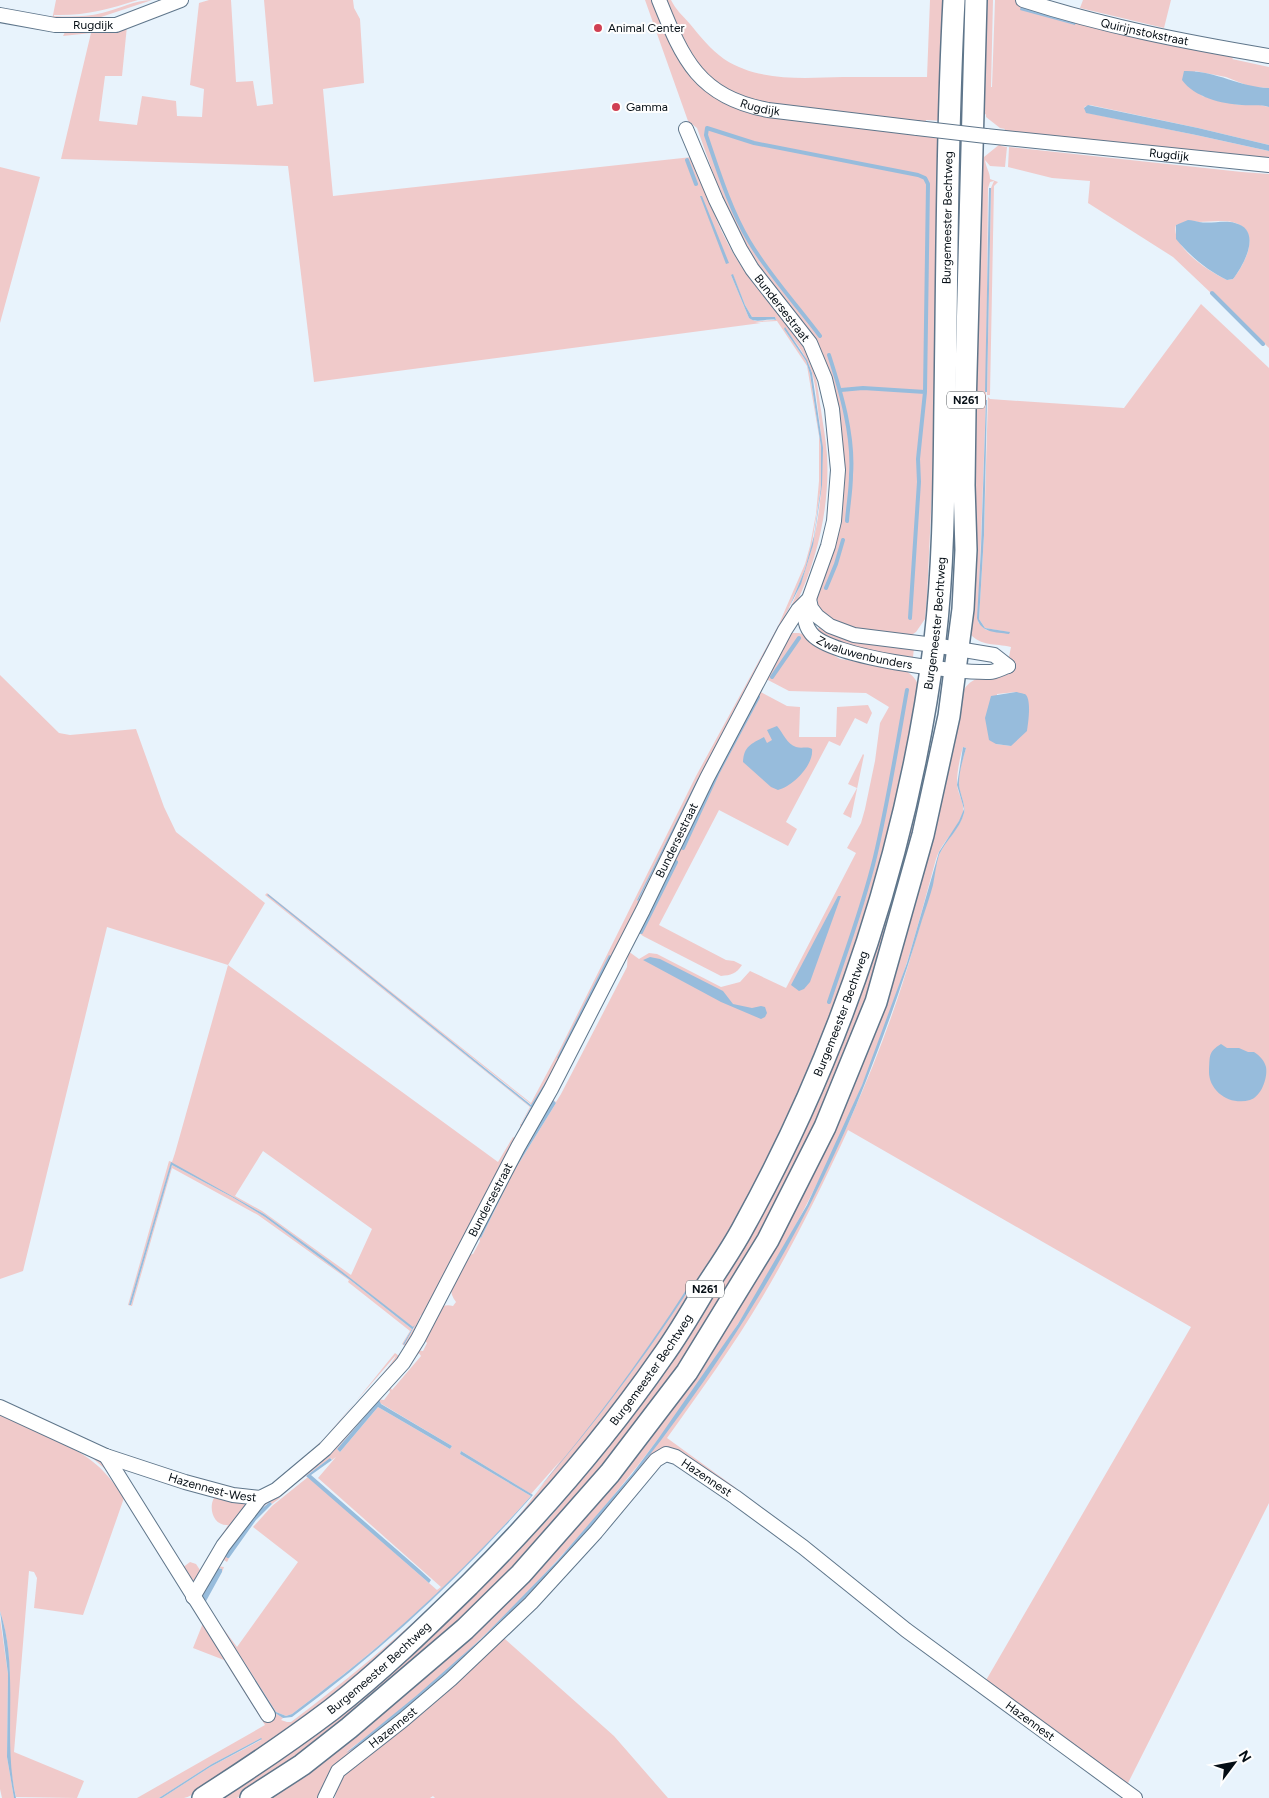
<svg xmlns="http://www.w3.org/2000/svg" width="1269" height="1798" font-family="Figtree,sans-serif">
<style>
.green{fill:#f0caca;fill-rule:evenodd}
.water{fill:#97bcdc}
.lines{fill:none;stroke-linecap:round;stroke-linejoin:round}
.stream{stroke:#97bcdc;stroke-width:4}
.minor-casing{stroke:#5f768b;stroke-width:16}
.primary-casing{stroke:#5f768b;stroke-width:24}
.minor{stroke:#fff;stroke-width:14}
.primary{stroke:#fff;stroke-width:21}
.minor-bridge-casing{stroke:#5f768b;stroke-width:16;stroke-linecap:butt}
.minor-bridge{stroke:#fff;stroke-width:14}
.poi-dot{fill:#d04053;stroke:#fefefe;stroke-width:2}
.labels{text-anchor:middle;stroke-width:4;stroke-linejoin:round;paint-order:stroke}
.shield{fill:#fefefe;stroke:#50565b;stroke-width:1}
.shield-label{font-size:11px;font-weight:bold;fill:#050e15}
.street-label{font-size:12px;fill:#050e15;stroke:#fefefe}
.poi-label{font-size:12px;fill:#050e15;stroke:#fefefe;text-anchor:start}
</style>
<rect width="100%" height="100%" fill="#e8f3fc"/>
<path class="green" d="M56,0H138C109,9 85,16 54,15V16C70,17 86,17 102,13C119,9 135,0 152,0L101,17L52,20Z
M209,0H231L236,82L253,81L257,106L273,104L264,0H353L354,8L360,19L364,83L323,89L333,196L692,157C707,196 721,239 746,273C766,301 794,327 809,358C817,374 818,392 821,410C823,425 826,440 827,455C830,504 818,558 797,602L731,725L590,1010L524,1131L521,1129L520,1125L530,1107L265,895L267,893L531,1103L561,1047L696,776L779,624L805,564L810,546L816,514L819,481V436L807,366L777,321L755,322L761,323L314,382L288,166L61,159L91,33L63,36L66,30L93,28L121,21L127,26L122,76H105L99,121L137,125L142,96L176,101L177,116L202,117L204,89L190,85L199,3ZM731,275H733L745,305L752,317H775L776,320L755,321L749,318ZM785,328C792,338 801,348 806,359C815,374 816,393 818,410C831,495 813,581 765,653L789,608L805,569L811,549L821,487V447L810,374L806,361L784,329ZM699,778L638,901L637,900ZM267,895L532,1105L550,1076L523,1125L521,1124L531,1107ZM610,956L559,1058H558L609,956Z
M645,0H653L666,32L728,103L943,138L938,421L933,469L927,596L925,619L916,632L910,636L863,632L827,618L819,609L817,598L821,582L839,529L842,503L844,466L836,400L775,289L746,246L721,195L697,128L688,121Z
M664,0H671C676,10 682,15 690,24C700,36 710,49 724,59C759,82 803,78 843,77C871,77 899,77 927,77L930,0H947L943,121L926,120V123L764,104L732,92L706,74L686,49Z
M961,0H969L966,123L957,122Z
M983,0H993L991,87H992L995,0H1021L1269,60V63L1235,56L1232,59L1269,67V88L1251,87L1226,77L1195,71L1202,96L1239,105L1256,104L1269,107V145L1198,128L1090,105L1084,107L1088,113L1196,135L1269,151V159L1004,131L1005,129L1000,128L986,117V114L984,115V125L979,124Z
M1083,0H1171L1164,28L1080,8Z
M979,143L984,144V157L1000,144L1001,146L1007,147L1005,167L990,166L985,160C986,168 990,172 990,179L998,182L994,186L990,395H987L991,188L994,181L990,182L988,188L986,400L978,622L986,630L1009,632L985,628L979,619L984,535L988,397L990,399L1124,408L1201,304L1269,368V1503L1126,1787L985,1682L1191,1327L848,1130C822,1186 795,1242 763,1296C734,1345 700,1392 667,1438L736,1488L735,1491L664,1448L659,1450L616,1502L496,1631L614,1736L668,1798H435L433,1796L430,1798H335L336,1790L352,1759L318,1798H261L297,1773L632,1460H635V1457H637L653,1436L652,1429L758,1267L922,864L943,797L962,693C971,675 988,675 1005,676L1011,647C994,643 982,647 969,633L974,560L976,558L974,555L976,553L977,527L972,521ZM1016,692L1011,746L996,744L997,694ZM963,747L966,748C963,759 958,772 959,784C959,794 966,803 964,813C959,829 946,840 939,855C936,862 935,871 933,879C927,902 920,925 913,949C897,1005 876,1061 852,1115C768,1305 648,1475 500,1622C454,1668 403,1718 347,1751C405,1711 458,1662 508,1612C649,1470 767,1302 848,1118C871,1066 891,1013 908,959C918,926 927,892 936,859C941,842 958,830 963,812C965,803 957,793 957,783C957,771 960,758 963,747Z
M1009,147L1242,172L1269,174V348L1173,257L1088,203L1090,181L1052,178L1008,167ZM1195,221L1198,222C1210,222 1227,219 1238,224C1261,234 1244,265 1233,279L1227,280C1210,272 1170,247 1176,225Z
M0,167L40,177L0,323Z
M820,625L914,648L913,657C879,653 847,650 817,631Z
M789,633H799L805,635L810,641L840,659L900,668C909,672 916,677 919,687C921,694 918,702 918,709C914,735 909,761 904,786C826,1149 627,1472 334,1701C314,1717 292,1734 270,1748C254,1758 237,1766 220,1776C210,1782 194,1796 184,1798C177,1798 169,1798 162,1798L210,1767L261,1740V1738L212,1764L159,1798H137L265,1725L224,1660L193,1648L203,1623L192,1607L193,1605L263,1714L268,1710L251,1680L199,1601V1598L216,1566L224,1567L222,1572L221,1568L217,1569L202,1600L237,1647L298,1562L253,1527L272,1506L308,1477L437,1590L441,1587L318,1478L336,1457L332,1460L331,1458L329,1459L299,1481L297,1479L278,1495L280,1498L272,1504L270,1502C252,1513 239,1535 227,1551L225,1555L229,1558L227,1562L221,1558L239,1529L260,1504L280,1491L320,1458L342,1436L374,1399L384,1400L390,1392L387,1384L412,1353L416,1350L423,1351L427,1343L423,1338L424,1334C430,1321 436,1301 453,1306L456,1302C444,1287 456,1271 464,1256L473,1254L480,1241L476,1232L497,1191L548,1100L552,1099L556,1102L561,1094L627,967L628,951L639,959L649,953L657,954L721,987L740,982L750,971L786,988L856,853L847,848L861,823L865,809L875,761L880,723L889,707L866,693L789,691L768,680C766,664 781,647 789,633ZM553,1101L556,1103L514,1171L481,1238L478,1236L506,1178ZM419,1353L421,1356L392,1390L390,1387ZM379,1400L380,1403L452,1446L450,1449L378,1407L340,1452L337,1449ZM461,1451L531,1494L561,1460C541,1486 522,1514 500,1538C482,1559 461,1578 441,1597C393,1642 343,1683 291,1722H287L281,1720L283,1718L275,1713L254,1679L219,1627L224,1631L276,1712L286,1716L292,1714C325,1689 359,1663 390,1636C441,1593 487,1545 531,1496L460,1454ZM220,1651L245,1687L259,1712L219,1652Z
M0,675L59,733L70,735L136,729L164,807L176,832L265,903L228,965L498,1162L513,1137L516,1139L427,1315H421L416,1326V1329L405,1346L402,1344L410,1331L348,1282L349,1280L258,1215L172,1168L132,1306L128,1305L169,1161L172,1162L175,1153L228,965L107,927L23,1271L0,1279ZM263,1151L372,1229L351,1275L262,1211L235,1196ZM171,1163L264,1214L326,1259L413,1328L415,1326L404,1344H403L412,1329L349,1279L265,1217L232,1197L172,1165L131,1305H129Z
M757,690L787,706L800,707L799,737H836L837,707L868,705L872,713L867,724L855,718L840,746L829,741L786,822L797,829L788,846L719,810L659,925L726,960L734,961L742,965C736,974 731,975 721,976L643,936L638,932Z
M932,707L936,708L903,878L861,1014L832,1088L775,1207L695,1343L649,1408L549,1531L476,1607L315,1743L237,1798H219L425,1642L497,1573L551,1516L596,1463L656,1385L695,1327L731,1268L781,1177Z
M863,754L864,755L851,818L843,814L857,788L848,784Z
M395,1353L399,1356L326,1441L296,1469L265,1492L264,1490C315,1458 357,1399 395,1353ZM396,1355C393,1367 309,1458 294,1469L326,1436Z
M0,1415L94,1454L106,1465L165,1561L162,1564L164,1561L111,1474L90,1456L52,1438C87,1455 102,1464 124,1498L83,1615L34,1608L37,1578L34,1572L29,1571L14,1752L84,1781L77,1798L16,1797C12,1779 9,1762 9,1744C9,1700 14,1654 0,1611Z
M115,1463L249,1502L195,1589ZM126,1469L217,1498H214C208,1509 214,1526 228,1525L200,1570L196,1564L190,1562L182,1568L123,1472Z
M0,1618L8,1674L7,1757L14,1798H2L0,1789Z"/>
<path class="water" d="M1021,6L1076,21L1075,25L1020,10Z
M1184,71C1215,70 1239,87 1269,88V107C1259,104 1252,106 1242,105C1222,104 1194,97 1182,80Z
M1088,105L1198,128L1269,145V151L1196,135L1086,113L1084,108Z
M989,188H991L987,392H985Z
M700,196H702L729,263L726,264Z
M1188,220C1192,220 1195,221 1199,222C1211,224 1224,220 1235,223C1263,230 1244,265 1233,279L1227,280C1208,271 1190,256 1176,239V225Z
M733,274L745,305L752,317H775L776,320C767,318 756,324 749,318L731,275Z
M785,327L807,360L812,373L823,448L822,485L813,545L801,584L766,653L789,608L805,569L814,536L821,487V447L810,374L806,361L784,329Z
M986,400H987L984,535L979,619L985,628L1010,632L1009,634C996,632 981,633 977,618L981,548Z
M1016,692C1017,692 1024,694 1025,694C1032,699 1028,724 1027,731L1011,746L996,744L989,740L985,718L991,696Z
M777,726C783,733 787,744 796,747C802,749 807,746 812,749C814,765 793,786 778,790L771,787L743,762C744,746 751,744 764,737L767,743L772,740L767,730Z
M963,747L966,748C963,759 959,772 959,783C959,793 966,803 964,813C960,829 946,840 939,855C936,864 935,875 933,885C930,896 926,908 922,920C906,974 887,1028 866,1081C786,1283 654,1472 500,1623C466,1656 431,1687 395,1717C380,1729 363,1745 346,1753L416,1696L481,1639L558,1560L632,1474L658,1439L738,1324L807,1205L862,1085L907,963L939,852L959,821L964,809L957,785Z
M698,778L699,779L638,901L637,900Z
M268,894L531,1105L550,1075L551,1076L523,1126L521,1125L531,1107L267,895Z
M838,896H841L810,982L804,989L799,991L791,985Z
M609,955L611,956L559,1058H557Z
M650,957L660,959L723,991L733,1004L752,1008L761,1006L765,1007L767,1013L765,1017L761,1019L721,1002L643,960Z
M1221,1044L1227,1048H1239L1248,1052H1254C1260,1056 1264,1060 1266,1067C1268,1078 1261,1097 1250,1100C1230,1106 1208,1091 1209,1070C1210,1056 1208,1052 1221,1044Z
M553,1100L556,1103L514,1171L481,1238L478,1236L494,1202Z
M171,1162L264,1214L326,1259L413,1327L415,1325L404,1345L403,1344L412,1329L349,1279L265,1217L232,1197L172,1165L131,1305H129Z
M688,1287L690,1288C582,1453 451,1600 292,1717L283,1718L275,1713L254,1679L219,1627L224,1631L276,1712L286,1716L292,1714C326,1688 361,1662 393,1633C442,1590 487,1545 531,1496L460,1454L461,1451L533,1495C590,1429 641,1360 688,1287Z
M379,1400L381,1404L452,1446L450,1449L378,1407L340,1452L337,1449Z
M330,1458L332,1460L311,1475L419,1569L431,1580L429,1583L306,1476Z
M270,1502L272,1504L256,1520L229,1558H227L225,1555L227,1551L256,1513Z
M218,1568L222,1569V1572L205,1603L202,1597Z
M0,1611C20,1671 2,1737 16,1798H14L7,1757L8,1674Z
M261,1738L262,1739L210,1767L162,1798H159L212,1764Z"/>
<g class="lines">
<path class="stream" d="M687,160L696,184
M1212,293L1263,344
M820,336C797,305 769,275 749,241C730,209 718,170 706,135L707,128L754,143L918,175L925,178L928,184L925,392L918,459L919,482L910,618
M829,355C841,392 854,436 851,475C851,490 848,506 847,521
M841,390L863,388L925,392
M826,588L836,564L843,540
M772,677L799,638
M683,848L718,772L758,697
M641,932L676,862
M829,1002C845,954 863,907 875,857C888,802 897,746 907,690"/>
<g class="minor-casing">
<g id="minor">
<path id="s1" d="M659,0C683,60 699,97 768,110L917,128"/>
<path id="s2" d="M1023,0C1103,26 1186,42 1269,56"/>
<path id="s3" d="M0,15L55,25H116L181,0"/>
<path id="s4" d="M986,136L1269,165"/>
<path d="M809,599L811,608L817,616L830,626L854,635L934,645L994,655L1008,666"/>
<path id="s5" d="M808,601C804,612 803,623 811,633C829,658 958,673 990,672C995,672 1002,668 1008,666"/>
<path id="s6" d="M0,1407L106,1456L185,1482L233,1495L260,1498L276,1490L325,1449L403,1363L418,1339L518,1147L551,1089L643,910L707,778L785,630L798,610L809,599L828,546L834,521L838,470L832,409L825,379L810,343L752,269L740,249L716,200L686,129"/>
<path d="M106,1456L268,1715"/>
<path d="M193,1597L223,1546L260,1498"/>
<path id="s7" d="M325,1798L338,1771L403,1720L451,1679L531,1603L596,1532L656,1460L666,1454L676,1457L735,1497L803,1547L906,1630L1135,1798"/>
</g>
</g>
<g class="primary-casing">
<g id="primary">
<path id="s8" d="M203,1798C247,1770 290,1741 331,1710C380,1672 425,1628 469,1585C539,1515 605,1439 662,1357C678,1335 692,1311 706,1287C719,1267 733,1247 744,1226C844,1045 909,845 935,640C944,562 944,482 945,403C947,268 947,134 954,0"/>
<path d="M251,1798L302,1765L349,1728L465,1629L521,1574L610,1473L687,1372L768,1240L825,1127L876,1002L923,835L949,716L963,609L966,550L964,485L965,410L976,0"/>
</g>
</g>
<use href="#minor" class="minor"/>
<use href="#primary" class="primary"/>
<g class="minor-bridge-casing">
<path id="minor-bridge" d="M917,128L986,136"/>
</g>
<use href="#minor-bridge" class="minor-bridge"/>
</g>
<g class="poi-dot">
<circle cx="598" cy="28" r="5"/>
<circle cx="616" cy="107" r="5"/>
</g>
<g class="labels">
<g class="shield">
<rect x="947" y="391.5" width="38" height="17" rx="4"/>
<rect x="686" y="1280.5" width="38" height="17" rx="4"/>
</g>
<g class="shield-label">
<text x="966" y="404">N261</text>
<text x="705" y="1293">N261</text>
</g>
<g class="street-label">
<text dy="4" stroke="none"><textPath href="#s3" startOffset="94">Rugdijk</textPath></text>
<text dy="4" stroke="none"><textPath href="#s2" startOffset="126">Quirijnstokstraat</textPath></text>
<text dy="4" stroke="none"><textPath href="#s1" startOffset="156">Rugdijk</textPath></text>
<text dy="4" stroke="none"><textPath href="#s4" startOffset="184">Rugdijk</textPath></text>
<text dy="4" stroke="none"><textPath href="#s8" startOffset="1838">Burgemeester Bechtweg</textPath></text>
<text transform="translate(782 308) rotate(52)" y="4">Bundersestraat</text>
<text dy="4" stroke="none"><textPath href="#s8" startOffset="1432">Burgemeester Bechtweg</textPath></text>
<text dy="4" stroke="none"><textPath href="#s5" startOffset="92">Zwaluwenbunders</textPath></text>
<text dy="4" stroke="none"><textPath href="#s6" startOffset="1065">Bundersestraat</textPath></text>
<text dy="4" stroke="none"><textPath href="#s8" startOffset="1029">Burgemeester Bechtweg</textPath></text>
<text dy="4" stroke="none"><textPath href="#s6" startOffset="660">Bundersestraat</textPath></text>
<text dy="4" stroke="none"><textPath href="#s8" startOffset="624">Burgemeester Bechtweg</textPath></text>
<text dy="4" stroke="none"><textPath href="#s7" startOffset="535">Hazennest</textPath></text>
<text dy="4" stroke="none"><textPath href="#s6" startOffset="228">Hazennest-West</textPath></text>
<text dy="4" stroke="none"><textPath href="#s8" startOffset="219">Burgemeester Bechtweg</textPath></text>
<text dy="4" stroke="none"><textPath href="#s7" startOffset="940">Hazennest</textPath></text>
<text dy="4" stroke="none"><textPath href="#s7" startOffset="100">Hazennest</textPath></text>
</g>
<g class="poi-label">
<text x="608" y="32">Animal Center</text>
<text x="626" y="111">Gamma</text>
</g>
</g>
<g transform="translate(1234 1763) rotate(58)" stroke="#fefefe" stroke-width="4" paint-order="stroke">
<path d="M0-4L9 19L0 12L-9 19Z" fill="#050e15"/>
<text y="-8" font-size="14" font-weight="bold" text-anchor="middle" fill="#050e15">N</text>
</g>
</svg>
